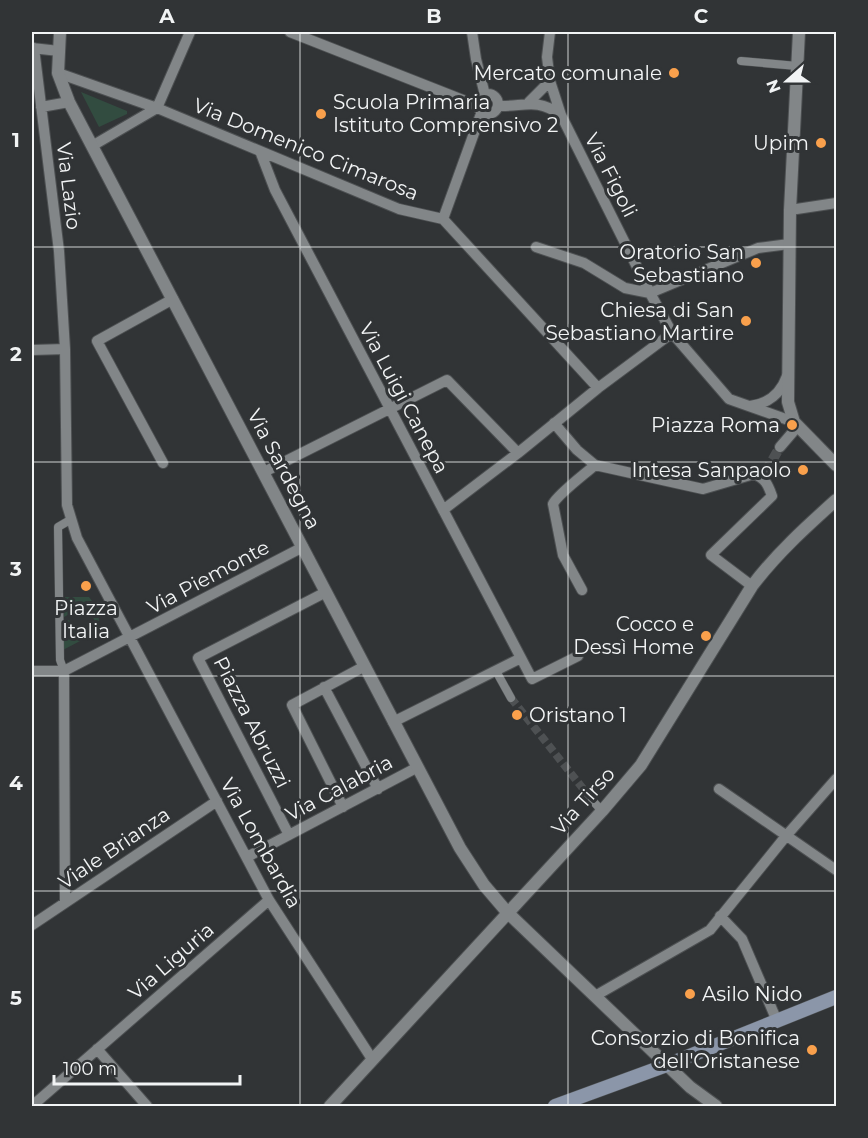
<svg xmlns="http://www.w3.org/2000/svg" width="868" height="1138" font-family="Montserrat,sans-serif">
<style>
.green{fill:#324c40}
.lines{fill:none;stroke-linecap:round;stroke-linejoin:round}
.pedestrian-tunnel{stroke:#4e5153;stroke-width:8;stroke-dasharray:8 4;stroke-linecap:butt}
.minor-tunnel{stroke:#4e5153;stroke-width:10;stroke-dasharray:10 5;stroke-linecap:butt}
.pedestrian-casing{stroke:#4d5052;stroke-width:9}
.minor-casing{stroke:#4d5052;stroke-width:12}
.tertiary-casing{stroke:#4d5052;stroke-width:14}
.secondary-casing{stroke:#4d5052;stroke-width:15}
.pedestrian{stroke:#828688;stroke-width:8}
.minor{stroke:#828688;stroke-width:10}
.tertiary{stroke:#828688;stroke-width:12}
.secondary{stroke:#8b96a9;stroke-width:14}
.grid{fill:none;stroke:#f2f4f5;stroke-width:1.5;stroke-opacity:0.55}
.poi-dot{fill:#f9a04c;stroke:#313436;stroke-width:2}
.labels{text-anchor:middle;stroke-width:6;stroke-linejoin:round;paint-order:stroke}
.poi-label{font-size:20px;fill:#f2f4f5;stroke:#313436;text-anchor:end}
.street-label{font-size:20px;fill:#f2f4f5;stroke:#313436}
.neatline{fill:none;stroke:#f2f4f5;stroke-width:2}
.grid-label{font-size:20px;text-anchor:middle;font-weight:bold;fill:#f2f4f5}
</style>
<rect width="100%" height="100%" fill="#313436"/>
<path class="green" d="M81,92L127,111V114L99,127Z
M65,597H89L98,609L99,621H95L86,605L64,617Z
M69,620L76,634C85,635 90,626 98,627L97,632L63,650V623Z"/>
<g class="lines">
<path class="pedestrian-tunnel" d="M511,698L592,800"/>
<path class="minor-tunnel" d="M765,473L780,447"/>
<g class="pedestrian-casing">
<path id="pedestrian" d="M741,61L797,66
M64,671L60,660L58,527L70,520
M496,671L511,698
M592,800L602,811"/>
</g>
<g class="minor-casing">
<path id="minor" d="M290,32L473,104H478
M472,32L476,59L485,95
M550,32L547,57L550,81L561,115L650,293L672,333L729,399L794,422
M32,48L59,51
M34,48L59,251L65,349L67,505L77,538L269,900L372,1059
M58,73L157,108L399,209L443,219
M478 104a10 10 0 1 1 20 0a10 10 0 1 1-20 0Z
M529,102L550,81
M498,106C524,107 536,97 561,115
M41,107L69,102
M157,108L190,32
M92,146L157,108
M260,151L275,190L521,658L393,722
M790,210L836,203
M443,219L598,388
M443,219L482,111
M536,247L584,263L625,288L650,293L758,248L789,244
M32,350L65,349
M750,406C768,404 781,393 787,376
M554,423L577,450L595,465L703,489L754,474C766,479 768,485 772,496L711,555L752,586
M780,447L798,426
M163,463L97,341L173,299
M264,472L447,380L518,453
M443,510L518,453L598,388L672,333
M582,590L563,555L553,504C558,494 585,474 595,465
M521,658L532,679L578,656
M32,671H64L303,547
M64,671L65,903
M324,687L378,789
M719,789L836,870
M343,807L292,705L365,666
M289,835L198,658L326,592
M247,857L416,768
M720,916L742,939L777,1021
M32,925L217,801
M595,996L710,930L786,836L836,779
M97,1049L147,1106
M32,1106L269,900"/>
</g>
<g class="tertiary-casing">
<path id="tertiary" d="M60,32L58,73L69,102L460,848L484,885L507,912L690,1087L716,1106
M799,32L790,210L788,402L794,422L836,465
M330,1106L602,811L641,765L752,586C777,553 806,527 836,500"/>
</g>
<g class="secondary-casing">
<path id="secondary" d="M555,1106L667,1065L836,997"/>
</g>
<use href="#pedestrian" class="pedestrian"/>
<use href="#minor" class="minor"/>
<use href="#tertiary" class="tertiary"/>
<use href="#secondary" class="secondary"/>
</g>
<path class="grid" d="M300,32V1106M568,32V1106M32,247H836M32,462H836M32,676H836M32,891H836"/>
<g class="poi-dot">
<circle cx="674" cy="73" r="6"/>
<circle cx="321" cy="114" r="6"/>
<circle cx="821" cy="143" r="6"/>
<circle cx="756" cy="263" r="6"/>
<circle cx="746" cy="321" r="6"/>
<circle cx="792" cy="425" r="6"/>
<circle cx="803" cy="470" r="6"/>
<circle cx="86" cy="586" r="6"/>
<circle cx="706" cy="636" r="6"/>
<circle cx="517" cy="715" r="6"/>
<circle cx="690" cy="994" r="6"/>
<circle cx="812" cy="1050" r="6"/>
</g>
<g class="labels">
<g class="poi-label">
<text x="662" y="80">Mercato comunale</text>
<text x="333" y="109" text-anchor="start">Scuola Primaria<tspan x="333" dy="23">Istituto Comprensivo 2</tspan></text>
<text x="809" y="150">Upim</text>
<text x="744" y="259">Oratorio San<tspan x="744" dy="23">Sebastiano</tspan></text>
<text x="734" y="317">Chiesa di San<tspan x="734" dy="23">Sebastiano Martire</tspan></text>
<text x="780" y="432">Piazza Roma</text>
<text x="791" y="477">Intesa Sanpaolo</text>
<text x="86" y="615" text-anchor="middle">Piazza<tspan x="86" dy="23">Italia</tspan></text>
<text x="694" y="631">Cocco e<tspan x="694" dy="23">Dessì Home</tspan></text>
<text x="529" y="722" text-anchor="start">Oristano 1</text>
<text x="702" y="1001" text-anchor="start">Asilo Nido</text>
<text x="800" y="1045">Consorzio di Bonifica<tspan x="800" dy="23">dell'Oristanese</tspan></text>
</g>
<g class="street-label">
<text transform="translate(306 149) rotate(22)" y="7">Via Domenico Cimarosa</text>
<text transform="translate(611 175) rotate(63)" y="7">Via Figoli</text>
<text transform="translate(69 186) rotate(83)" y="7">Via Lazio</text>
<text transform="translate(404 398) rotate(62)" y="7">Via Luigi Canepa</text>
<text transform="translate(284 469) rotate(62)" y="7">Via Sardegna</text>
<text transform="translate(208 577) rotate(-28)" y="7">Via Piemonte</text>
<text transform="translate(252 722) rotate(63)" y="7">Piazza Abruzzi</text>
<text transform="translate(339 788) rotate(-28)" y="7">Via Calabria</text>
<text transform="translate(583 801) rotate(-48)" y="7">Via Tirso</text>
<text transform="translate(261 843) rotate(61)" y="7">Via Lombardia</text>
<text transform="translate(114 848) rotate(-34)" y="7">Viale Brianza</text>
<text transform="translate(171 961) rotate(-41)" y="7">Via Liguria</text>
</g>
</g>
<rect width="868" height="1138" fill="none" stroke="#313436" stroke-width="66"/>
<g transform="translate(787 81) rotate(249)" stroke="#313436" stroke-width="4.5" paint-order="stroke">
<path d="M0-4.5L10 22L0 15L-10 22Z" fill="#f2f4f5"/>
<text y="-9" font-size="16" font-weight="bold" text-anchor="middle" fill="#f2f4f5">N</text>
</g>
<path d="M54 1075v9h186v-9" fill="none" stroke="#f2f4f5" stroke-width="3"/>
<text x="63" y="1075" font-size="18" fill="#f2f4f5" stroke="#313436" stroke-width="4.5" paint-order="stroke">100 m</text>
<rect x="33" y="33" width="802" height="1072" class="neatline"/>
<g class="grid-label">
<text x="167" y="23">A</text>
<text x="434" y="23">B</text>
<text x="701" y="23">C</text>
<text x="16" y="147">1</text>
<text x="16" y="361">2</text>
<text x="16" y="576">3</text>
<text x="16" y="790">4</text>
<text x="16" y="1005">5</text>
</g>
</svg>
